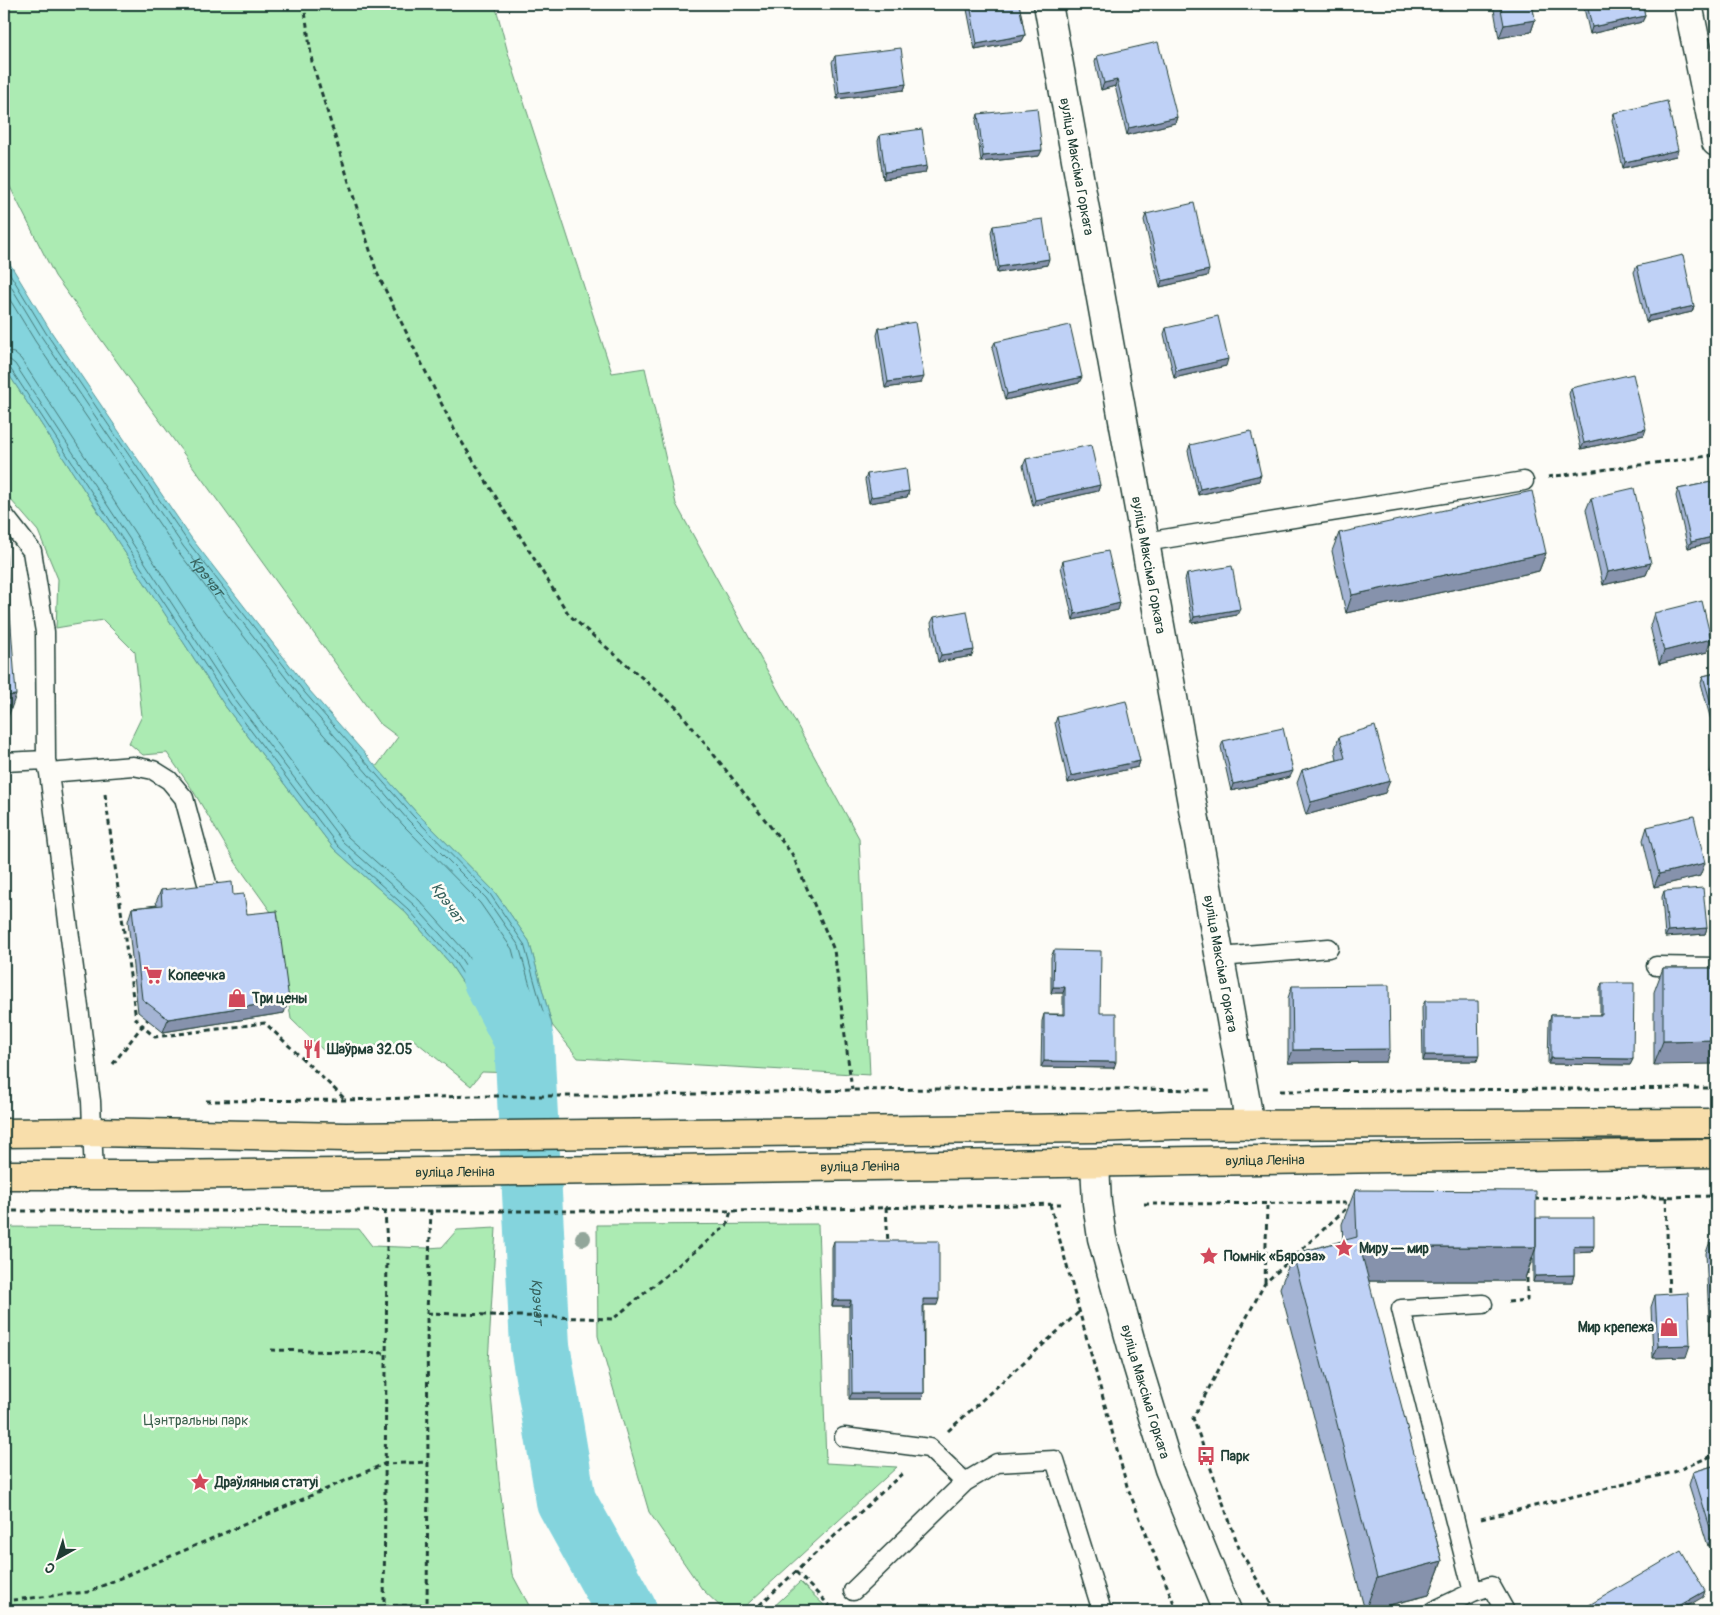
<svg xmlns="http://www.w3.org/2000/svg" width="1720" height="1615" font-family="Pangolin,sans-serif">
<style>
.green{fill:#acebb3;stroke:#669474}
.water{fill:#84d4dd;stroke:#5c9899}
.lines{fill:none;stroke-linecap:round;stroke-linejoin:round}
.shore{stroke:#477978;stroke-width:1}
.river{stroke:#84d4dd;stroke-width:60}
.service-casing{stroke:#1f3d34;stroke-width:21}
.minor-casing{stroke:#1f3d34;stroke-width:31}
.tertiary-casing{stroke:#1f3d34;stroke-width:31}
.primary-casing{stroke:#1f3d34;stroke-width:31}
.path{stroke:#1f3d34;stroke-width:3;stroke-dasharray:5 4;stroke-linecap:butt}
.service{stroke:#fdfcf7;stroke-width:18}
.minor{stroke:#fdfcf7;stroke-width:28}
.tertiary{stroke:#fdfcf7;stroke-width:28}
.primary{stroke:#f8deab;stroke-width:28}
.tree{fill:#92a69a}
.wall{fill:#a4b4d4;stroke:#1f3d34}
.shaded-wall{fill:#8692ac;stroke:#1f3d34}
.building{fill:#bfd1f6;stroke:#1f3d34}
.labels{text-anchor:middle;stroke-width:5;stroke-linejoin:round;paint-order:stroke}
.street-label{font-size:14px;fill:#1f3d34;stroke:#fdfcf7}
.poi-label{font-size:14px;font-weight:bold;fill:#1f3d34;stroke:#fdfcf7;text-anchor:start}
.park-label{font-size:14px;fill:#3b604d;stroke:#fdfcf7}
.water-label{font-size:15px;font-style:italic;fill:#38635e;stroke:#fdfcf7}
</style>
<rect width="100%" height="100%" fill="#fdfcf7"/>
<filter id="ink" filterUnits="userSpaceOnUse"><feTurbulence type="fractalNoise" baseFrequency=".02" numOctaves="2"/><feDisplacementMap in="SourceGraphic" scale="10" xChannelSelector="R" yChannelSelector="G"/><feConvolveMatrix kernelMatrix="1 2 1 2 8 2 1 2 1" color-interpolation-filters="sRGB"/></filter>
<g filter="url(#ink)">
<path class="green" d="M4,4H495L508,53L612,373L645,368L676,504L859,838L870,1075L578,1058L552,1025L529,941L494,891L416,812L376,767L398,737L378,722L55,276L4,175Z
M4,367L225,706L334,849L406,913L449,962L485,1016L512,1052L515,1073L482,1072L471,1086L414,1040L326,1053L291,1019L276,919L236,863L192,789L167,753L143,755L129,743L142,716L135,652L103,620L56,628L58,579L38,531L4,492Z
M818,1224L826,1463L897,1467L740,1611H725L702,1589L649,1512L598,1336L597,1225Z
M4,1227L359,1229L372,1246L428,1248L442,1247L457,1230L496,1228L488,1363L500,1490L512,1574L532,1611H4Z
M800,1582L830,1611H769Z"/>
<path class="water" d="M4,254L50,330L192,539L309,690L416,812L494,891L529,941L552,1025L551,1042L535,1055L512,1052L485,1016L449,962L406,913L334,849L225,706L4,367Z"/>
<g class="lines">
<g class="shore">
<path d="M4,264L46,333L188,542L305,693L413,816L490,894L524,944L547,1026L546,1040L534,1049L514,1047L489,1013L453,959L409,910L338,846L230,703L10,368L4,365"/>
<path id="s1" d="M4,275L41,336L183,546L300,696L408,820L486,898L519,946L541,1026L540,1037L533,1043L518,1041L494,1009L458,954L414,905L343,842L235,700L15,364L10,360L4,359"/>
<path d="M4,290L35,341L177,550L294,701L403,825L480,903L512,949L533,1027V1032L530,1035L521,1034L500,1005L463,949L419,900L348,837L241,695L21,359L14,353L4,351"/>
</g>
<path class="river" id="s2" d="M492,978L524,1040L540,1346L566,1501L627,1611"/>
<g class="service-casing">
<path id="service" d="M4,515L32,551L45,632L46,760L49,773L91,1101L94,1175
M1145,542L1524,481
M4,762L46,760
M49,773L133,766L153,770L169,780L184,798L208,887
M1220,957L1329,948
M1656,966L1716,967
M1483,1304L1401,1309L1473,1592L1491,1586L1505,1611
M844,1437L929,1448L965,1482
M853,1591L965,1482L997,1463L1055,1460L1102,1611
M1433,1611L1473,1592"/>
</g>
<g class="minor-casing">
<g id="minor">
<path id="s3" d="M1048,4L1250,1125"/>
<path d="M1688,4L1716,142"/>
</g>
</g>
<g class="tertiary-casing">
<g id="tertiary">
<path id="s4" d="M1095,1164L1097,1203L1102,1238L1136,1361L1169,1469L1227,1611"/>
</g>
</g>
<g class="primary-casing">
<g id="primary">
<path d="M4,1133L92,1132L346,1137L1095,1128L1173,1125L1716,1123"/>
<path id="s5" d="M4,1175H152L609,1170L1716,1153"/>
</g>
</g>
<path class="path" d="M304,4L312,62L377,273L455,431L569,615L677,708L792,854L834,950L852,1090
M1548,477L1716,455
M105,794L136,1019L142,1026L148,1019
M113,1064L142,1026L155,1037L265,1023L346,1100
M1280,1091L1716,1088
M4,1099H12
M206,1101L346,1100L471,1096H617L852,1090L1038,1088L1212,1090
M1666,1197L1669,1298
M1534,1199L1716,1196
M1050,1204L1127,1486L1177,1611
M1144,1204L1353,1203
M886,1207L888,1244
M4,1211H731L1061,1204
M1265,1283L1267,1204
M1508,1302L1527,1300V1270
M427,1313L613,1319L727,1225L731,1211
M271,1350L386,1353
M948,1431L1079,1312
M1481,1519L1674,1472L1716,1454
M796,1572L830,1606
M4,1601L88,1592L384,1464L428,1462
M384,1606L427,1605
M384,1611L387,1246L385,1210
M427,1611L428,1462L427,1313L431,1210
M753,1611L905,1471
M1275,1611L1239,1548L1193,1418L1265,1283L1350,1205"/>
<use href="#service" class="service"/>
<use href="#minor" class="minor"/>
<use href="#tertiary" class="tertiary"/>
<use href="#primary" class="primary"/>
</g>
<circle class="tree" cx="583" cy="1238" r="8"/>
<path class="wall" d="M966,4H1019L1025,35L1022,41L975,50Z
M1493,4H1532L1535,20L1531,32L1499,38Z
M1583,4H1642L1645,16L1642,22L1590,34Z
M835,56L906,84L904,90L837,99L832,62Z
M1097,56L1177,117L1175,123L1127,135L1115,86L1101,90L1095,62Z
M1614,113L1676,156L1623,168L1612,120Z
M978,114L1042,150L1039,156L981,162L976,121Z
M880,135L927,166L925,173L883,179L878,141Z
M1146,214L1207,276L1160,287L1144,220Z
M993,226L1047,265L997,273L991,232Z
M1637,266L1694,306L1692,312L1646,322L1634,272Z
M879,328L921,383L885,388L877,335Z
M1166,328L1226,366L1174,378L1164,334Z
M995,342L1079,383L1005,400L992,348Z
M1571,388L1644,435L1581,449L1569,394Z
M1190,445L1259,481L1198,495L1188,451Z
M1026,459L1100,485L1098,491L1033,506L1023,466Z
M867,474L909,491L907,497L869,503L865,480Z
M1716,481V542L1688,548L1676,496L1678,489Z
M1591,498L1651,563L1646,575L1603,585L1586,510Z
M1339,533L1546,553L1539,571L1346,613L1332,551Z
M1063,561L1120,603L1118,610L1073,620L1061,567Z
M1187,574L1237,615L1192,623L1185,580Z
M1654,613L1707,652L1659,664L1650,626Z
M934,617L972,656L938,662L931,623Z
M1716,673V727L1713,728L1701,683L1703,676Z
M1057,717L1140,761L1138,767L1068,783L1055,723Z
M1339,737L1385,793L1306,815L1297,783L1302,770L1337,760L1335,749Z
M1223,741L1290,777L1231,791L1221,747Z
M1714,763H1716V808L1709,776Z
M1647,827L1700,876L1654,887L1643,840Z
M161,890L233,895L247,914L284,1013L163,1032L138,1012L128,921L132,908L157,905L156,902Z
M1664,891L1707,928L1705,934L1665,937L1662,897Z
M1054,950L1100,1013L1114,1068L1041,1067L1042,1021L1044,1014H1063V993H1051V957Z
M1663,968H1716L1654,1065V992Z
M1602,983L1633,1059L1630,1065L1548,1064L1549,1021L1551,1015H1600V989Z
M1292,986L1386,1062L1288,1063V998Z
M1425,1001L1477,1061H1423L1422,1007Z
M1355,1190L1536,1218L1592,1252L1574,1253V1275L1572,1282H1533V1258L1524,1281H1368L1442,1561L1429,1595L1367,1611H1365L1280,1288L1293,1254L1343,1241L1342,1224Z
M834,1241L937,1305H924V1393L922,1399H849V1306H832V1247Z
M1710,1241L1716,1320H1709L1706,1253Z
M1655,1295L1686,1357L1653,1358L1651,1307Z
M1716,1465V1544L1708,1546L1689,1485L1693,1472Z"/>
<path class="shaded-wall" d="M1645,16L1642,22L1590,34L1592,27Z
M1535,20L1531,32L1499,38L1504,25Z
M1025,35L1022,41L975,50L977,44Z
M1117,80L1115,86L1101,90L1104,83Z
M906,84L904,90L837,99L839,93Z
M1177,117L1175,123L1127,135L1129,128Z
M1042,150L1039,156L981,162L983,156Z
M1678,150L1676,156L1623,168L1625,162Z
M927,166L925,173L883,179L885,172Z
M1049,259L1047,265L997,273L999,267Z
M1209,270L1207,276L1160,287L1162,281Z
M1694,306L1692,312L1646,322L1649,316Z
M1228,359L1226,366L1174,378L1176,371Z
M924,377L921,383L885,388L888,382Z
M1082,377L1079,383L1005,400L1007,394Z
M1646,429L1644,435L1581,449L1584,443Z
M1261,475L1259,481L1198,495L1200,489Z
M1100,485L1098,491L1033,506L1035,500Z
M909,491L907,497L869,503L871,497Z
M1716,536V542L1688,548L1691,542Z
M1546,553L1539,571L1346,613L1352,595Z
M1651,563L1646,575L1603,585L1608,572Z
M1120,603L1118,610L1073,620L1075,614Z
M1240,609L1237,615L1192,623L1194,617Z
M1711,639L1707,652L1659,664L1664,651Z
M974,650L972,656L938,662L941,655Z
M16,695L4,728V696Z
M1716,721V727L1713,728Z
M1140,761L1138,767L1068,783L1071,776Z
M1293,771L1290,777L1231,791L1233,784Z
M1390,781L1385,793L1306,815L1311,802Z
M1705,863L1700,876L1654,887L1659,874Z
M1707,928L1705,934L1665,937L1668,931Z
M1053,987H1065L1063,993H1051Z
M289,1000L284,1013L163,1032L168,1019Z
M1716,1040V1064L1654,1065L1663,1041Z
M1390,1049L1386,1062L1288,1063L1293,1050Z
M1425,1055H1479L1477,1061H1423Z
M1551,1058L1633,1059L1630,1065L1548,1064Z
M1044,1061L1116,1062L1114,1068L1041,1067Z
M1574,1246H1594L1592,1252L1572,1253Z
M1360,1247H1536L1524,1281H1347Z
M1574,1275L1572,1282H1533L1535,1276Z
M923,1299H939L937,1305H921Z
M834,1300H851L849,1306H832Z
M1714,1308H1716V1320H1709Z
M1690,1345L1686,1357L1653,1358L1658,1346Z
M852,1393H924L922,1399H849Z
M1716,1533V1544L1708,1546L1712,1534Z
M1442,1561L1429,1595L1365,1611L1377,1578Z
M1705,1591L1703,1597L1679,1611H1670Z"/>
<path class="building" d="M970,4H1019L1025,35L977,44Z
M1500,4H1532L1535,20L1504,25Z
M1587,4H1642L1645,16L1592,27Z
M1158,42L1177,117L1129,128L1117,80L1104,83L1097,56Z
M901,48L906,84L839,93L835,56Z
M1667,101L1678,150L1625,162L1614,113Z
M1037,108L1042,150L983,156L978,114Z
M922,129L927,166L885,172L880,135Z
M1194,203L1209,270L1162,281L1146,214Z
M1043,219L1049,259L999,267L993,226Z
M1683,255L1694,306L1649,316L1637,266Z
M1218,316L1228,359L1176,371L1166,328Z
M915,322L924,377L888,382L879,328Z
M1070,325L1082,377L1007,394L995,342Z
M1633,374L1646,429L1584,443L1571,388Z
M1251,431L1261,475L1200,489L1190,445Z
M1091,445L1100,485L1035,500L1026,459Z
M906,468L909,491L871,497L867,474Z
M1716,481V536L1691,542L1678,489Z
M1634,488L1651,563L1608,572L1591,498Z
M1532,491L1546,553L1352,595L1339,533Z
M4,530L16,695L4,696Z
M1108,551L1120,603L1075,614L1063,561Z
M1232,566L1240,609L1194,617L1187,574Z
M1702,601L1711,639L1664,651L1654,613Z
M967,611L974,650L941,655L934,617Z
M1716,673V721L1703,676Z
M1126,701L1140,761L1071,776L1057,717Z
M1375,726L1390,781L1311,802L1302,770L1345,758L1339,737Z
M1283,728L1293,771L1233,784L1223,741Z
M1714,763H1716V776Z
M1694,816L1705,863L1659,874L1647,827Z
M232,882L233,895L244,894L247,914L277,911L289,1000L168,1019L142,999L132,908L162,905L161,890Z
M1703,888L1707,928L1668,931L1664,891Z
M1054,950L1101,951L1100,1013H1116V1062L1044,1061V1014L1065,1015V987H1053Z
M1663,968H1716V1040L1663,1041Z
M1602,983H1634L1633,1059L1551,1058V1015H1602Z
M1389,985L1390,1049L1293,1050L1292,986Z
M1425,1001H1478L1479,1055H1425Z
M1355,1190L1536,1191V1247H1360L1442,1561L1377,1578L1293,1254L1357,1237Z
M1536,1218H1594V1246H1574V1275L1535,1276V1252L1536,1247Z
M1716,1240V1308H1714L1710,1241Z
M834,1241H939V1299H923L924,1393H852L851,1300H834Z
M1688,1293L1690,1345L1658,1346L1655,1295Z
M1716,1465V1533L1712,1534L1693,1472Z
M1681,1551L1705,1591L1670,1611H1579Z"/>
</g>
<defs>
<g id="supermarket-bare" transform="scale(1.5)"><path d="M-6-5.5h2.5l.6 2H6L4.5 2H-2.5L-4.4-4H-6ZM-1.5 3.2a1.3 1.3 0 1 0 .1 0ZM3 3.2a1.3 1.3 0 1 0 .1 0Z" fill="#d1495b" stroke="#fdfcf7" stroke-width="2.5" paint-order="stroke"/></g>
<g id="shop-bare" transform="scale(1.5)"><path d="M-5-2.5h2.3a2.7 3.5 0 0 1 5.4 0H5L5.5 6h-11ZM-1.5-2.5h3a1.5 2.3 0 0 0-3 0Z" fill="#d1495b" stroke="#fdfcf7" stroke-width="2.5" paint-order="stroke"/></g>
<g id="restaurant-bare" transform="scale(1.5)"><path d="M-5-6h1v4h1v-4h1v4h1v-4h1v5L-1.5 .5V6h-2V.5L-5-1ZM5-6V6H3V1.5H1.5Q1.5-4 5-6Z" fill="#d1495b" stroke="#fdfcf7" stroke-width="2.5" paint-order="stroke"/></g>
<g id="sight-bare" transform="scale(1.5)"><path d="M0-6L1.8-2.2L6-1.7L2.9 1.2L3.7 5.4L0 3.3L-3.7 5.4L-2.9 1.2L-6-1.7L-1.8-2.2Z" fill="#d1495b" stroke="#fdfcf7" stroke-width="2.5" paint-order="stroke"/></g>
<g id="bus-bare" transform="scale(1.5)"><path d="M-5-6H5V4H4V6H2V4H-2V6H-4V4H-5ZM-3.5-4V0h7V-4ZM-3.5 1.2v1.5H-2V1.2ZM2 1.2v1.5H3.5V1.2Z" fill="#d1495b" stroke="#fdfcf7" stroke-width="2.5" paint-order="stroke"/></g>
</defs>
<g fill-rule="evenodd">
<use href="#supermarket-bare" x="153" y="975"/>
<use href="#shop-bare" x="237" y="998"/>
<use href="#restaurant-bare" x="312" y="1049"/>
<use href="#sight-bare" x="1344" y="1248"/>
<use href="#sight-bare" x="1209" y="1256"/>
<use href="#shop-bare" x="1669" y="1327"/>
<use href="#bus-bare" x="1206" y="1456"/>
<use href="#sight-bare" x="200" y="1482"/>
</g>
<g class="labels">
<g class="street-label">
<text dy="5" stroke="none"><textPath href="#s3" startOffset="165">вуліца Максіма Горкага</textPath></text>
<text dy="5" stroke="none"><textPath href="#s3" startOffset="570">вуліца Максіма Горкага</textPath></text>
<text dy="5" stroke="none"><textPath href="#s3" startOffset="975">вуліца Максіма Горкага</textPath></text>
<text dy="5" stroke="none"><textPath href="#s5" startOffset="1261">вуліца Леніна</textPath></text>
<text dy="5" stroke="none"><textPath href="#s5" startOffset="856">вуліца Леніна</textPath></text>
<text dy="5" stroke="none"><textPath href="#s5" startOffset="451">вуліца Леніна</textPath></text>
<text dy="5" stroke="none"><textPath href="#s4" startOffset="234">вуліца Максіма Горкага</textPath></text>
</g>
<g class="poi-label">
<text x="168" y="980">Копеечка</text>
<text x="252" y="1003">Три цены</text>
<text x="327" y="1054">Шаўрма 32.05</text>
<text x="1359" y="1253">Миру — мир</text>
<text x="1224" y="1261">Помнік «Бяроза»</text>
<text x="1654" y="1332" text-anchor="end">Мир крепежа</text>
<text x="1221" y="1461">Парк</text>
<text x="215" y="1487">Драўляныя статуі</text>
</g>
<g class="park-label">
<text x="196" y="1425">Цэнтральны парк</text>
</g>
<g class="water-label">
<text dy="5" stroke="none"><textPath href="#s1" startOffset="364">Крэчат</textPath></text>
<text transform="translate(448 903) rotate(55)" y="5">Крэчат</text>
<text dy="5" stroke="none"><textPath href="#s2" startOffset="332">Крэчат</textPath></text>
</g>
</g>
<rect width="1720" height="1615" fill="none" stroke="#fdfcf7" stroke-width="20"/>
<rect x="10" y="10" width="1700" height="1595" fill="none" stroke="#1f3d34" stroke-width="2" filter="url(#ink)"/>
<g transform="translate(58 1558) rotate(219)" stroke="#fdfcf7" stroke-width="4" paint-order="stroke">
<path d="M0-4L9 19L0 12L-9 19Z" fill="#1f3d34"/>
<text y="-8" font-size="14" font-weight="bold" text-anchor="middle" fill="#1f3d34">С</text>
</g>
</svg>
